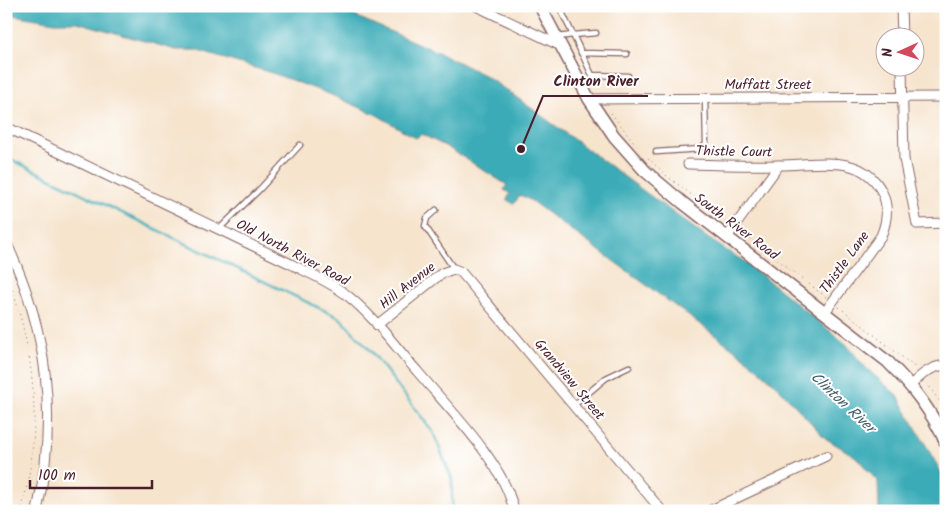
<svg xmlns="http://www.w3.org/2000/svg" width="952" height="517" font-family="Kalam,sans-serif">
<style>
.water{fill:#3bacb7;stroke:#426671}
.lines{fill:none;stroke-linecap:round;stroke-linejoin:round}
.stream{stroke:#3bacb7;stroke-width:2.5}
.service-casing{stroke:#866464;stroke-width:7}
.minor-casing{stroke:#866464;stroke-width:11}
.tertiary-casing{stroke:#866464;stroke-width:14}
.path{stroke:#866464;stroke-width:1;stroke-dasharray:1 4;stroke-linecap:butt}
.service{stroke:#fff;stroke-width:4.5}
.minor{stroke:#fff;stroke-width:9}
.tertiary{stroke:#fff;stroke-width:11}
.labels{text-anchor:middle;stroke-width:4;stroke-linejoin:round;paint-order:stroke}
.street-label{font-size:14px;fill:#4a1f2b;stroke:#fff}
.water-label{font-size:15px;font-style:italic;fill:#435e6a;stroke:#fff}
.leader{fill:none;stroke:#4a1f2b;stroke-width:2}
.callout-dot{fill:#4a1f2b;stroke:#fff;stroke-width:2}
.callout-label{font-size:15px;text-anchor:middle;font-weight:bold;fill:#4a1f2b;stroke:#fff;stroke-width:4;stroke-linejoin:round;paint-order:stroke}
</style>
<rect width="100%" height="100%" fill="#fff"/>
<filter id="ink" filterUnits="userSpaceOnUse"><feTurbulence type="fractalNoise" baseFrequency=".02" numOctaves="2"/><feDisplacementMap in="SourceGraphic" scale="10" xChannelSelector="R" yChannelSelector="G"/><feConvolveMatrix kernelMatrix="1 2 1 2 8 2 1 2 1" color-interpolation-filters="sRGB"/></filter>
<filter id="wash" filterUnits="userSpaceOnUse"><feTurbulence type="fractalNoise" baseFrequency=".0096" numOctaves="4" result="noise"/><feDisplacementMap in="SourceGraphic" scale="20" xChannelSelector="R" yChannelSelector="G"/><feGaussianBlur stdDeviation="1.12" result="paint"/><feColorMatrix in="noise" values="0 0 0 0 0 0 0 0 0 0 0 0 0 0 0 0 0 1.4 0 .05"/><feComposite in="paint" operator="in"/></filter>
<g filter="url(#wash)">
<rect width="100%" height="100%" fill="#f6e4cd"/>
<path class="water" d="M6,6H332L440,53L486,76L516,97L709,239L748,264L846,344L866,368L898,396L941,472L945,511H879L878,482L856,457L825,438L773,382L742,355L530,200L520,195L514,204L507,200L510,193L504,190L507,185L447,147L421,134L416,138L377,115L329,94L275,74L195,50H176L77,22H55L6,14Z"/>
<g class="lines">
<path class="stream" d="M6,157L340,318L371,351L433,432L452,479V511"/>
</g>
</g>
<g filter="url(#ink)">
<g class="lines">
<g class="service-casing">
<path id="service" d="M596,33L573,35L592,75L628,76
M558,37L573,35L559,6
M581,53L627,54
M656,152L701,149L706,144L705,98
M436,210L427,218L425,226L454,269
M219,229L259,190L300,145
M574,405L606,378L629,367"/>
</g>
<g class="minor-casing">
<path id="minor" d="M476,6L561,46
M901,6L902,38
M902,68L904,159L917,224L946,223
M589,99L946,97
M6,127L291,264C310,274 331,282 348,296C374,317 395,346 417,371C448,408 505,464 514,511
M688,164C718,165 749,166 780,165C816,165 862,152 882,192C889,207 887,222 881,236L825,312
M727,237L779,165
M6,242C48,330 58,416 37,511
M377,325L442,273L454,269L461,272L662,511
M911,385C922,374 930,367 946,365
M709,511L826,456"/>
</g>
<g class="tertiary-casing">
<path id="tertiary" d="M540,6L589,99L614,136L645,171L683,203L888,362C913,387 931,410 946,443"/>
</g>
<path class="path" d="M611,113L637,146
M648,158L668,177L726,221
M742,232L826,297
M6,271C35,352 44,427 21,511
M839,307L916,368
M927,383L946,411"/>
<use href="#service" class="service"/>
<use href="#minor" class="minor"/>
<use href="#tertiary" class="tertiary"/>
</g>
</g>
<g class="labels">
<g class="street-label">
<text x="768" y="89">Muffatt Street</text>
<text transform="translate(734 151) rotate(1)" y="5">Thistle Court</text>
<text transform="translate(737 226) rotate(37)" y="5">South River Road</text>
<text transform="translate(293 252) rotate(28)" y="5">Old North River Road</text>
<text transform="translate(844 262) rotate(-54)" y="5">Thistle Lane</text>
<text transform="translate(407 285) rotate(-38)" y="5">Hill Avenue</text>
<text transform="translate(570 379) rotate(50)" y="5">Grandview Street</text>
</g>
<g class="water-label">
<text transform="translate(843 402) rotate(43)" y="5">Clinton River</text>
</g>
</g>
<path class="leader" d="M521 149L543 96H648"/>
<circle class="callout-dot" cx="521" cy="149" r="5"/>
<g class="callout-label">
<text x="596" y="86">Clinton River</text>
</g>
<rect width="952" height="517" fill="none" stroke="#fff" stroke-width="25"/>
<g transform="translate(900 52) rotate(267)"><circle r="24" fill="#ffffff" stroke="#b7a5aa"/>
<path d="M0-4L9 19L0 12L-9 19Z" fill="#d1495b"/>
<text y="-8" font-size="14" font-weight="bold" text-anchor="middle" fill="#4a1f2b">N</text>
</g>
<path d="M30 480v8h122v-8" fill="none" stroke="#4a1f2b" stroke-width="2.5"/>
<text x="38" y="480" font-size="15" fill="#4a1f2b" stroke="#ffffff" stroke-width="4" paint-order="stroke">100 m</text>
</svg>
